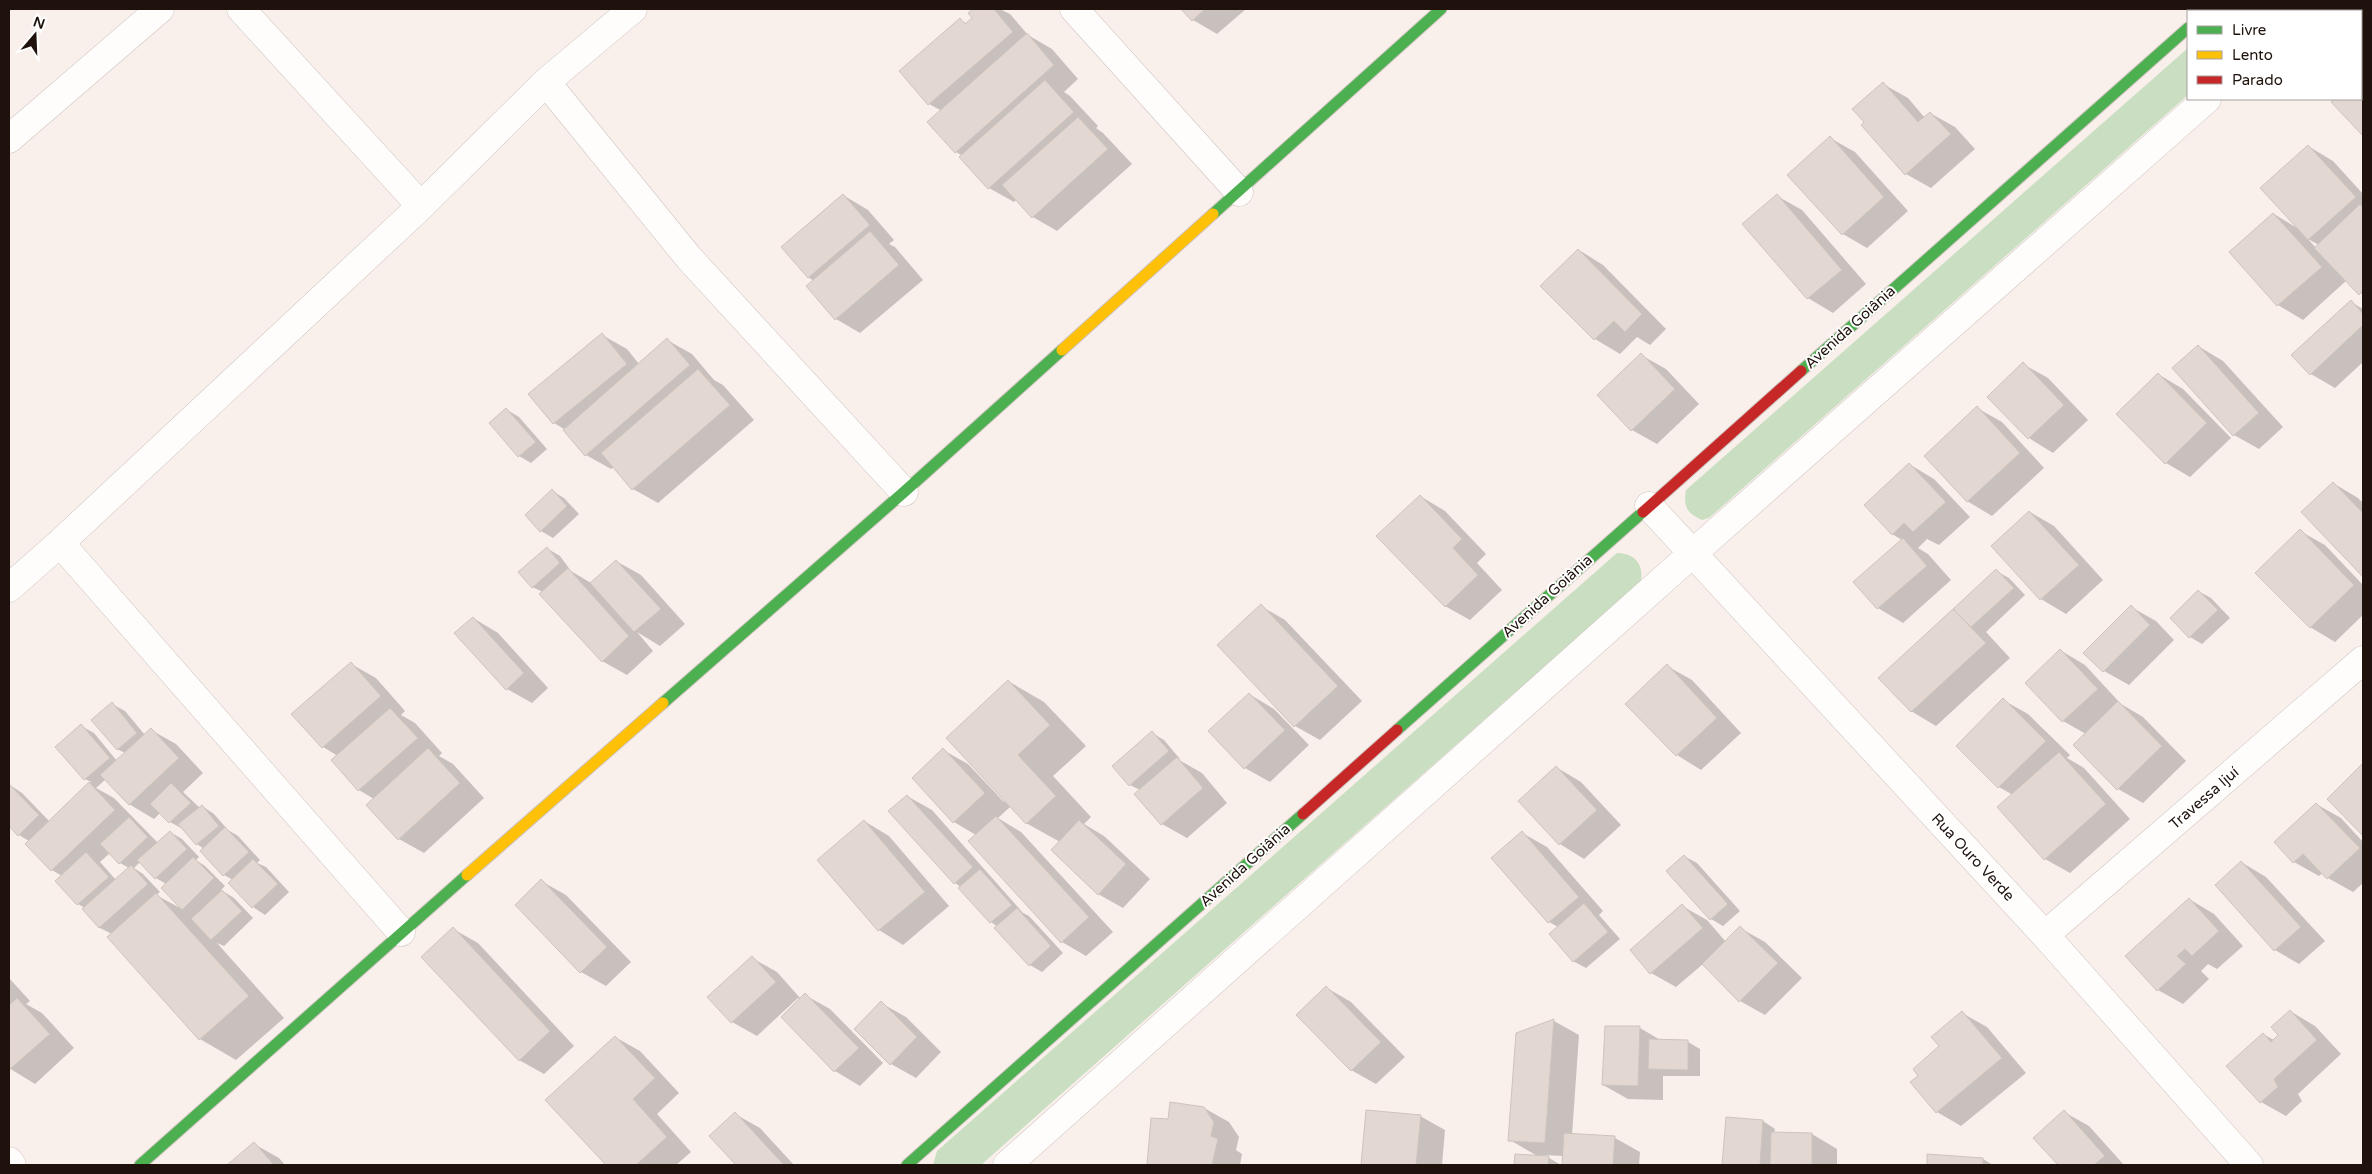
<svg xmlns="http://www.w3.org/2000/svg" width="2372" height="1174" font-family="'Varela Round',sans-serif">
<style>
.green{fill:#cadec2}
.shadow{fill:#0003;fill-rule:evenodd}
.building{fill:#e3d7d2;stroke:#cfc3be}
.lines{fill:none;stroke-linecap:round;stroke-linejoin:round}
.street-casing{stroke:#cec3be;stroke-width:29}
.fast-casing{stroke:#cec3be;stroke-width:13}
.slow-casing{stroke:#cec3be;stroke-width:13}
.jam-casing{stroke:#cec3be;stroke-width:13}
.street{stroke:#fefdfc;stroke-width:28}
.fast{stroke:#4caf50;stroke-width:11}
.slow{stroke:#ffc107;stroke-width:11}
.jam{stroke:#c62828;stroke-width:11}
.labels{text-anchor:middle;stroke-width:4;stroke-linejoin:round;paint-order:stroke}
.street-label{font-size:15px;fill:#1f120c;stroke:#fff}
</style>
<rect width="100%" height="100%" fill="#f9f0ec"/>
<path class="green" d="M2188,48V95L1709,518L1702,520C1687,513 1683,507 1686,490Z
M1617,553C1634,553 1644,564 1641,581L981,1165H933L937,1151Z"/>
<path class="shadow" d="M975,9H1000L1010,14L1028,35L1052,49L1078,79L1064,92L1070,96L1098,126L1096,128L1103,133L1132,164L1057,231L1033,217L1017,199L1014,202L989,188L963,156L956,152L942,111L929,104L960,20L967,24L974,18L970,13Z
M1182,9H1246L1217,34L1193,20Z
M2363,75V135L2333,102L2337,99H2361V77Z
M1883,84L1908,98L1925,118L1930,113L1955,127L1975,149L1931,188L1906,174Z
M1830,138L1855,152L1908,211L1867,248L1843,234Z
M2308,146L2333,161L2363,194V295L2347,280L2303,320L2278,305L2230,253L2274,214L2297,228ZM2308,239L2319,245L2316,248Z
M843,195L868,210L894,240L889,244L895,247L923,280L860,333L836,319L814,281L808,277Z
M1777,196L1802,210L1866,284L1833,313L1808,298L1744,224Z
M1579,250L1603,265L1666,329L1650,345L1637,337L1620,354L1595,339L1542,286Z
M2351,302L2363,309V362L2335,388L2311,374Z
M602,335L627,349L639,364L667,340L692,354L714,380L723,385L754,420L658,503L633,489L614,467L611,469L586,455L564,429L554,423Z
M2198,346L2223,361L2283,427L2259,449L2234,435Z
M1641,355L1666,369L1699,404L1657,444L1632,430Z
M2023,364L2048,378L2088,420L2053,453L2029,438L1989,397Z
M2158,374L2183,389L2231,438L2190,477L2166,463Z
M1977,408L2002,422L2044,468L1992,516L1967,501Z
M507,410L519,417L547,449L531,463L519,456Z
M1909,464L1934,479L1970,517L1939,545L1927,539L1918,548L1928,554L1951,580L1903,623L1878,608L1855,582L1902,540L1892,534Z
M2333,483L2358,498L2363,503V575L2303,512Z
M552,491L564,498L579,514L553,538L541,531L526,515Z
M1420,496L1445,511L1486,554L1477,563L1502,590L1470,620L1445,606Z
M2030,512L2054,526L2103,580L2066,614L2041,599L1992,546Z
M2300,531L2325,545L2363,585V615L2335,642L2310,627Z
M548,549L560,556L571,571L591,583L616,561L641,575L685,624L660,646L637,632L653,651L627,675L602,661L543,592L532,587Z
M1996,571L2009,578L2025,595L1986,632L2010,658L1936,726L1911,711L1880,678Z
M2198,591L2211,598L2230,618L2202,644L2190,637L2171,618Z
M1261,606L1285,620L1362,701L1320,740L1295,726Z
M2131,607L2156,621L2174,640L2129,685L2104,671Z
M473,618L498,633L548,688L532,703L507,689Z
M2060,650L2085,665L2121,704L2143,717L2186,761L2143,803L2118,789L2086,734L2063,721L2026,683Z
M351,664L376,678L405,711L401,715L415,723L442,753L439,756L453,764L484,798L424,853L399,839L374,799L359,790L332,761L338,756L323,747Z
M1667,666L1692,680L1741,733L1701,770L1677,755Z
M1008,681L1044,702L1086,746L1053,776L1091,817L1084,824L1104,836L1150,879L1123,908L1098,894L1060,842L1026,823L1011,806L998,818L1021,832L1113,932L1086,956L1062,942L976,835L954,822L913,778L943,750L968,764L1004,802L1005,800Z
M1249,694L1274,709L1309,745L1270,782L1245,768Z
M2003,700L2028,714L2070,755L2067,758L2084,768L2130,819L2070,873L2045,859L2013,795L1999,787Z
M112,704L125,711L145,735L151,730L176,744L203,773L183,792L200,808L202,806L214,814L228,830L238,836L260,860L257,863L266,867L289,892L265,915L253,907L230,883L233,880L224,875L204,849L197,844L183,829L170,822L160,813L154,819L129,804L106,779L96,788L114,798L158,843L170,832L182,839L199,857L196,860L205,866L225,886L221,890L234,898L253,918L224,946L217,943L284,1018L236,1060L200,1039L112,934L100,928L85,908L78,904L56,881L62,876L52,870L29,841L19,835L9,824L10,785L22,793L50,822L91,782L85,779L81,726L94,733L117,761L125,753L117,749ZM110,853L120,863L129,868L116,880L100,862ZM140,862L156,878L166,884L182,909L156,895L160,892L143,874L134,868Z
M1152,733L1164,740L1180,759L1179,760L1202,773L1227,803L1187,838L1162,824L1140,790L1130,785Z
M2363,765V834L2329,799Z
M1556,767L1581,782L1621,825L1584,859L1560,844Z
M907,796L932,810L1023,913L1029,916L1063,953L1042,972L1030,965L998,927L991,922L961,887L955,883L890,811Z
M2316,804L2341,818L2363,842V883L2353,892L2328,878L2323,873L2319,876L2294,862Z
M864,821L889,836L949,906L903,945L879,930Z
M1522,833L1547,847L1603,911L1599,915L1620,939L1586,968L1573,961L1558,927L1549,922Z
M1684,856L1697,863L1740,911L1723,926L1711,919L1668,871Z
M2241,862L2266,877L2325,941L2299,964L2275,950Z
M541,881L566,895L631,962L606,986L581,972Z
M2189,899L2214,914L2243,946L2217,969L2208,964L2201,971L2209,979L2183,1004L2158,990Z
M1682,906L1707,920L1726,942L1740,928L1765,942L1802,978L1765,1015L1740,1001L1703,964L1676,987L1651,973Z
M453,929L478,943L574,1046L544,1074L519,1060Z
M752,958L777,972L801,999L805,995L830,1009L883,1063L860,1086L835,1071L782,1017L800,1000L798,998L757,1036L732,1022Z
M9,978L30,1001L26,1004L42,1013L74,1048L35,1084L9,1068Z
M1327,988L1351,1002L1405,1057L1376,1084L1351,1070Z
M881,1003L906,1017L941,1052L916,1078L891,1064Z
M2290,1011L2315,1026L2341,1054L2298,1094L2302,1101L2286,1116L2261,1102L2263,1034L2274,1040L2280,1035Z
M1962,1013L1987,1027L2026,1073L1961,1126L1937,1112L1920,1076Z
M1554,1021L1579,1035L1572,1135L1615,1138L1640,1152L1639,1165H1563L1564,1156L1544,1155L1561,1165H1515L1516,1155L1539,1157L1510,1140L1517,1034Z
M1640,1028L1662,1041L1688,1042L1700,1049V1076H1663V1100L1628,1099L1603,1085Z
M615,1037L640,1051L679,1093L657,1114L691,1152L676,1165H607L547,1100Z
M1204,1108L1229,1122L1239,1137L1236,1150L1242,1154L1240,1165H1148L1152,1119L1169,1121Z
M1367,1111L1420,1116L1445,1130L1442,1165H1362Z
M2064,1112L2089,1126L2124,1165H2060L2035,1138Z
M735,1114L760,1128L794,1165H737L711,1136Z
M1763,1121L1775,1129L1774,1133L1812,1134L1837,1149V1165H1723Z
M254,1144L279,1158L285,1165H229Z
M1929,1155L1983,1159L1993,1165H1928Z"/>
<path class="building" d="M973,9H994L1013,32L928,105L899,71L960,18L965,24L972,18L968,13Z
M1181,9H1205L1192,21Z
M1027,33L1054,65L955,153L927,122Z
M2363,73V136L2331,102L2335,99H2361V75Z
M1045,80L1074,112L988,189L959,157Z
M1883,82L1918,122L1930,112L1951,134L1905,175L1861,125L1864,122L1852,109Z
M1078,117L1108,149L1032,218L1002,185Z
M1830,136L1884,197L1842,235L1787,175Z
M2308,145L2356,197L2308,240L2260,188Z
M843,194L870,225L808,278L781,247Z
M1777,194L1842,270L1807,299L1742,224Z
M2360,204L2363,208V290L2359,295L2314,248Z
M2273,213L2322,267L2277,306L2229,252Z
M870,231L899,265L835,320L806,286Z
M1578,249L1642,314L1625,332L1614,321L1594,340L1540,286Z
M2351,300L2363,314V325L2310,375L2291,355Z
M602,333L627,364L553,424L528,394Z
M667,338L690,365L585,456L563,430Z
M2198,345L2259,413L2233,436L2172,368Z
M1641,353L1675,389L1631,431L1597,395Z
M2023,362L2064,405L2028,439L1987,397Z
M698,369L730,405L632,490L601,453Z
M2158,373L2207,423L2165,464L2116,414Z
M1977,406L2020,453L1967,502L1924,456Z
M506,408L536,442L518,457L489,423Z
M1909,463L1946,502L1913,532L1904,523L1892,535L1864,505Z
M2333,482L2363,513V577L2301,512Z
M552,489L567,506L540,532L525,515Z
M1420,495L1462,539L1453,548L1478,575L1445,607L1376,536Z
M2029,511L2079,565L2040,600L1991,546Z
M2300,529L2354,585L2310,628L2255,573Z
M1903,538L1927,566L1877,609L1853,582Z
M547,547L560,563L532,588L518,572Z
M616,560L661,609L634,632L590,583Z
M568,568L629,636L602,662L539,594Z
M1996,569L2014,588L1971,627L1953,609Z
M2198,590L2218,610L2189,638L2170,618Z
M1261,604L1338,686L1294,727L1217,645Z
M2131,605L2150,625L2103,672L2083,653Z
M1953,609L1986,643L1911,712L1878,678Z
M473,617L524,673L506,690L454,633Z
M2060,649L2098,689L2062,722L2025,683Z
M351,662L381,696L322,748L291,714Z
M1667,664L1717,718L1676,756L1625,704Z
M1008,680L1050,725L1018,755L1056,796L1026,824L946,738Z
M1249,693L1285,730L1244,769L1208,731Z
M2003,698L2046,741L1998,788L1956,746Z
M2118,701L2162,746L2117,790L2073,745Z
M112,702L137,733L117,750L91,720Z
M390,708L418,738L358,791L331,760Z
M81,724L110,758L84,780L55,747Z
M151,728L179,758L129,805L100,775Z
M1152,731L1169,751L1129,786L1112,766Z
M428,748L460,783L398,840L366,805Z
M943,748L985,793L953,823L912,778Z
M2059,752L2106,804L2044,860L1997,807Z
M1177,757L1203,788L1161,825L1134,794Z
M2363,763V836L2327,799Z
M1556,766L1597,810L1559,845L1518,801Z
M89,782L115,810L51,871L25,844Z
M171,783L191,803L169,823L150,804Z
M9,784L39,815L18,836L9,826Z
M907,795L973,867L954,884L888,811Z
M2316,803L2360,848L2327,879L2303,854L2293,863L2274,842Z
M202,805L219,826L196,845L178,824Z
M996,816L1089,917L1061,943L968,841Z
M129,817L148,837L119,864L100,844Z
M864,820L925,892L878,931L817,860Z
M1079,820L1126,864L1098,895L1051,850Z
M225,827L249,852L223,876L200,851Z
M170,831L187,849L155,879L137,860Z
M1522,831L1579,897L1548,923L1491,858Z
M86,852L109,877L77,905L55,881Z
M1684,855L1728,904L1710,920L1666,871Z
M193,857L214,878L182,910L161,888Z
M253,859L278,884L252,908L228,883Z
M2241,861L2301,927L2274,951L2215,885Z
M131,865L148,884L99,928L82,909Z
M980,869L1012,905L990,923L958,888Z
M541,879L607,947L580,973L515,905Z
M222,890L242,911L211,940L191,919Z
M156,893L249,996L199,1040L107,937Z
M2189,898L2219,931L2192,956L2185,949L2177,956L2186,964L2157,991L2125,956Z
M1584,903L1608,932L1573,962L1549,934Z
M1682,904L1703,928L1650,974L1630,950Z
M1017,908L1051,946L1029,966L994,928Z
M1740,926L1778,963L1739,1002L1702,964Z
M453,927L550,1031L519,1061L421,957Z
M752,956L776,982L731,1023L707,997Z
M1326,986L1381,1042L1351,1071L1296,1015Z
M805,993L859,1048L834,1072L781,1017Z
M17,998L50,1034L9,1070V1005Z
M881,1001L917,1037L890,1065L854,1029Z
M2290,1010L2317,1040L2274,1079L2278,1087L2260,1103L2226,1066L2263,1033L2271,1042L2278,1035L2271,1027Z
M1962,1011L2002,1058L1936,1113L1910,1082L1918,1076L1913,1069L1939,1046L1931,1037Z
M1554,1019L1545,1143L1508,1141L1516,1033Z
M1605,1026H1640L1638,1086L1602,1085Z
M615,1036L655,1078L633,1099L667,1137L636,1165H606L545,1100Z
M1649,1039L1688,1040V1070L1648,1069Z
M1170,1102L1204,1107L1214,1122L1211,1136L1218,1139L1212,1165H1147L1151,1118L1168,1119Z
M1366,1110L1421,1115L1416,1165H1361Z
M2064,1110L2105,1156L2094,1165H2058L2033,1138Z
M735,1112L784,1165H736L709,1136Z
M1726,1117L1763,1120L1760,1165H1722Z
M1771,1132L1812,1133V1165H1770Z
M1564,1133L1615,1136L1613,1165H1562Z
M254,1142L274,1165H227Z
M1515,1154L1549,1156L1548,1165H1514Z
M1927,1154L1983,1158V1165H1927Z"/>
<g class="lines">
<g class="street-casing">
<path id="street" d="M241,9L421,206
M1074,9L1239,192
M2207,11L2209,9
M2306,11L2309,9
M546,82L689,258L904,492
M9,139L160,9
M1649,506L2045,935L2249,1165
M60,543L401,932
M9,588L60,543L421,206L546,82L633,9
M2045,935L2363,660
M9,1161L12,1165
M1007,1165L1693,553L2207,99"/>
</g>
<g class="fast-casing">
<path id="fast" d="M1213,214L1441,9
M1801,371L2188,28
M663,703L904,492L1062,350
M1397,730L1643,512
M140,1165L467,875
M907,1165L1303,814"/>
</g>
<g class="slow-casing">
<path id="slow" d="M1062,350L1213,214
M467,875L663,703"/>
</g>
<g class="jam-casing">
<path id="jam" d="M1643,512L1801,371
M1303,814L1397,730"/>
</g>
<use href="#street" class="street"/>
<use href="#fast" class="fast"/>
<use href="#slow" class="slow"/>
<use href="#jam" class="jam"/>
</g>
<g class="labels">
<g class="street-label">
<text transform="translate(1850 327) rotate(-42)" y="5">Avenida Goiânia</text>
<text transform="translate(1547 596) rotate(-42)" y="5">Avenida Goiânia</text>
<text transform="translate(2204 798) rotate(-41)" y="5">Travessa Ijuí</text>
<text transform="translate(1973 857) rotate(47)" y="5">Rua Ouro Verde</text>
<text transform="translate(1245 865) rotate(-42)" y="5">Avenida Goiânia</text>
</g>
</g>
<rect width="2372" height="1174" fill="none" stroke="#1f120c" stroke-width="20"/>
<rect x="2187" y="10" width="175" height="90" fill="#ffffff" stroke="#a5a09e"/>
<rect x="2197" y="26" width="25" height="8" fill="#4caf50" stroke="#a5a09e"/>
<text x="2232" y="35" font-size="15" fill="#1f120c">Livre</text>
<rect x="2197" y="51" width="25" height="8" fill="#ffc107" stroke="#a5a09e"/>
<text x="2232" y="60" font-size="15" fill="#1f120c">Lento</text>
<rect x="2197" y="76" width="25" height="8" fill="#c62828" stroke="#a5a09e"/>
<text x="2232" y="85" font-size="15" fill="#1f120c">Parado</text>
<g transform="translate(35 35) rotate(19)" stroke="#ffffff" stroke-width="4" paint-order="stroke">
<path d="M0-4L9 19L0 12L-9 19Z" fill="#1f120c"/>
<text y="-8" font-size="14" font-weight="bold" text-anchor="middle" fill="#1f120c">N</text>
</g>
</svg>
